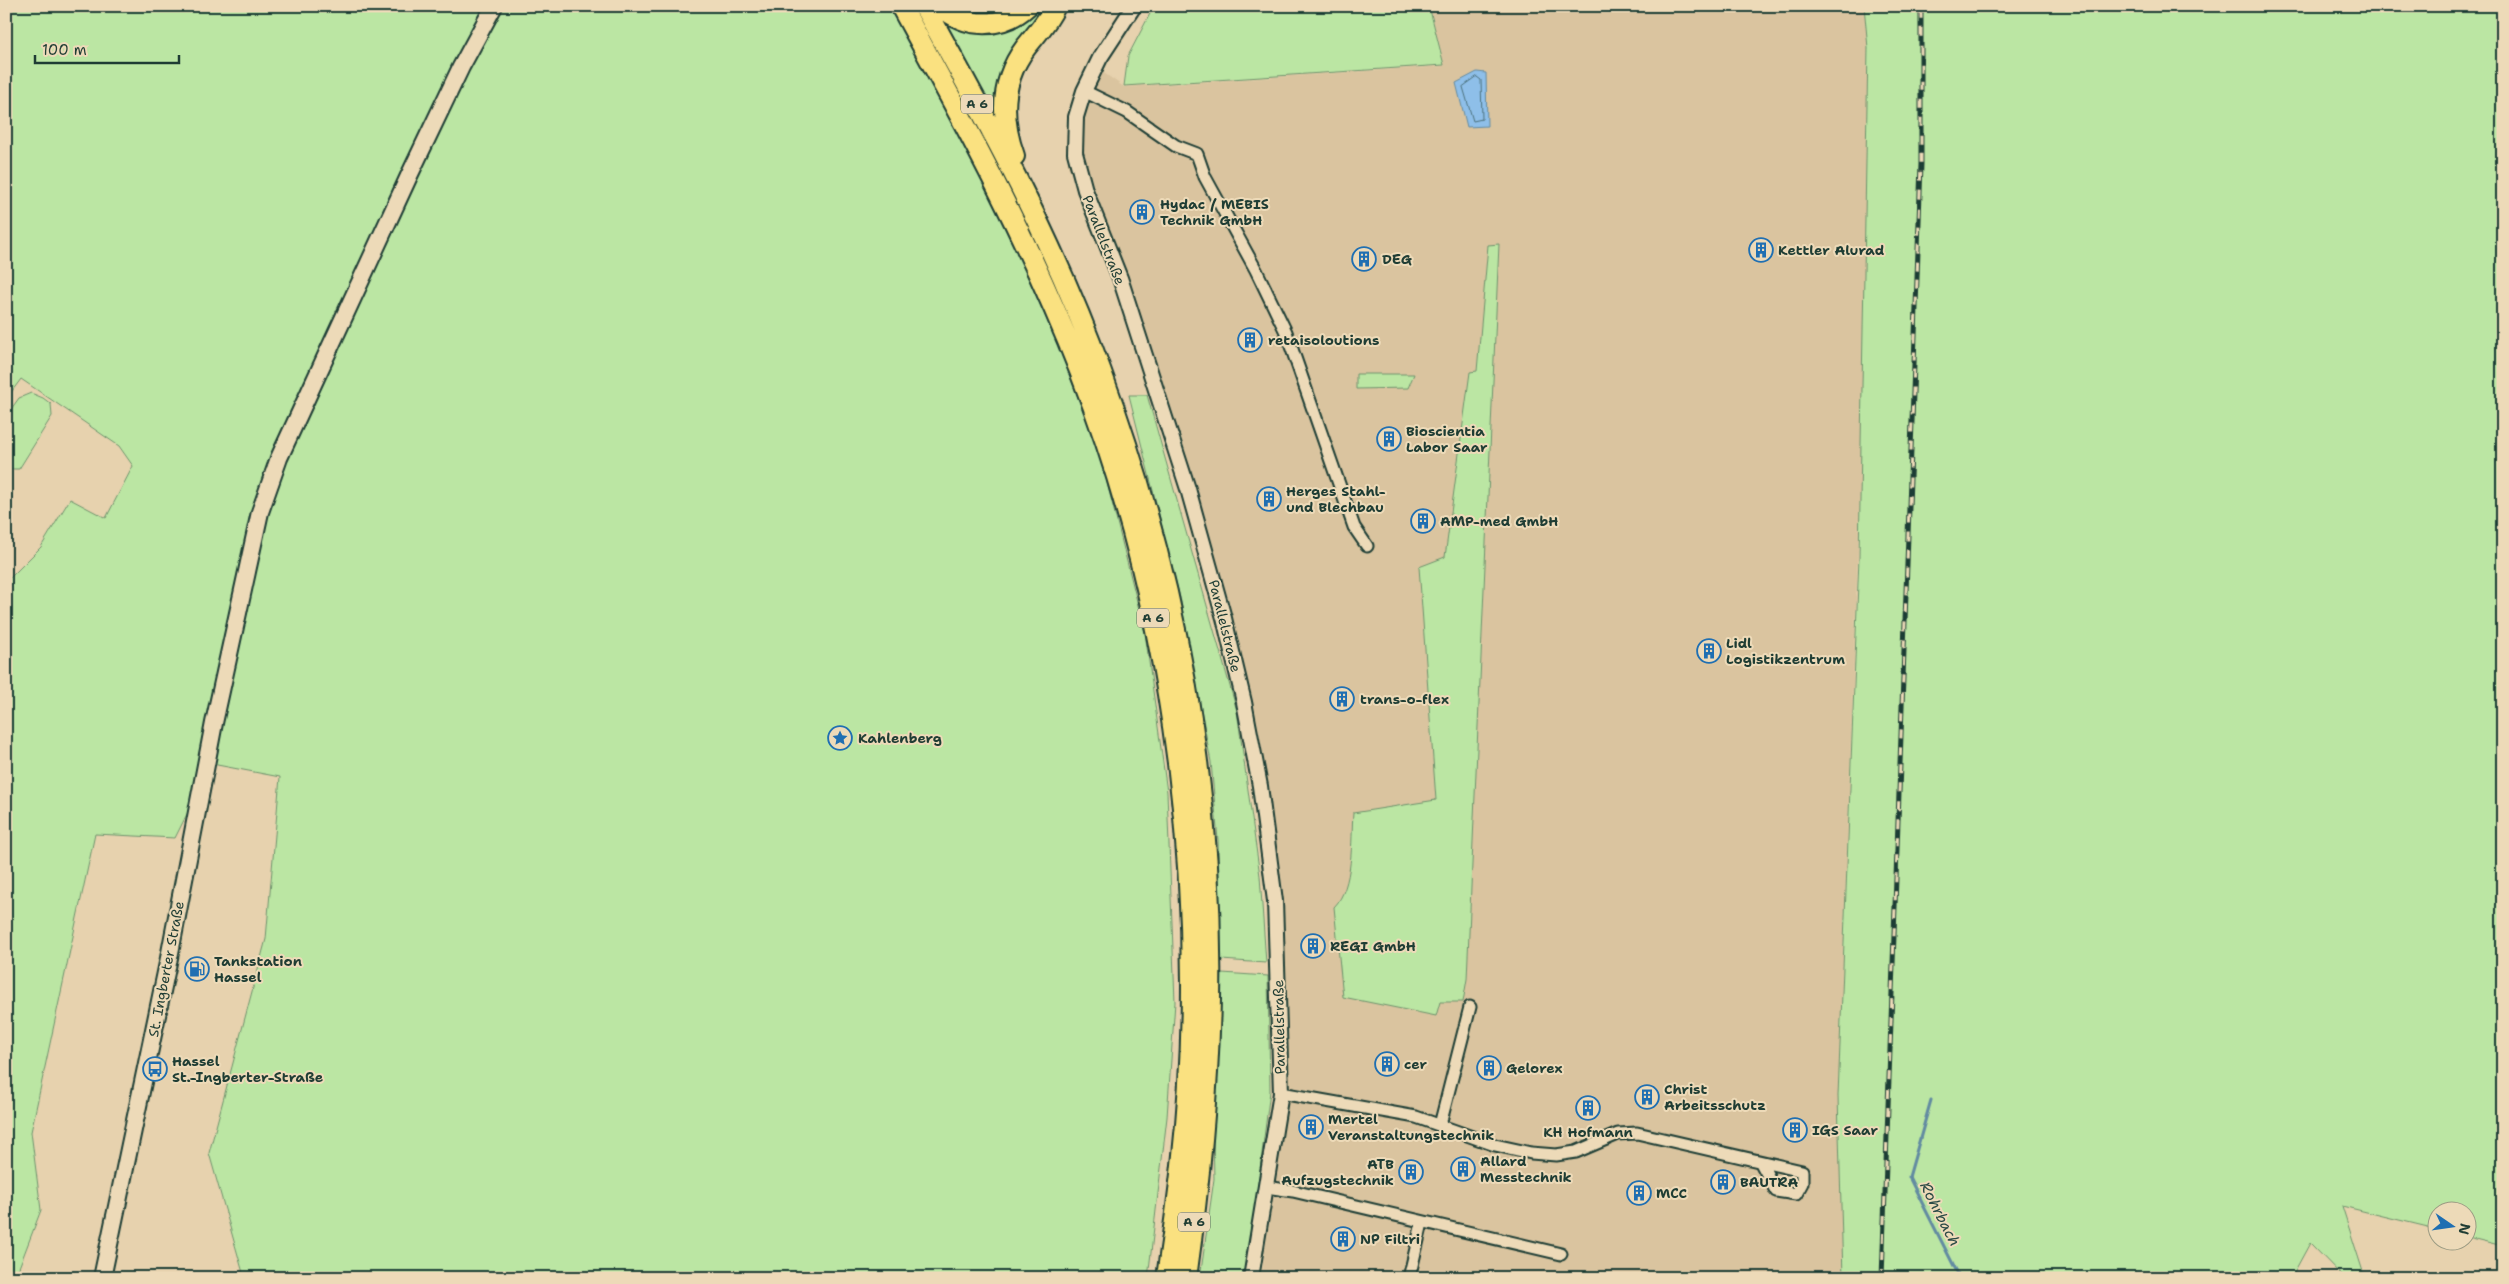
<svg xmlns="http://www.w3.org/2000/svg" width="2509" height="1284" font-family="'Shantell Sans',sans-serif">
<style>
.built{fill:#dac49f}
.green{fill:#bbe6a3;stroke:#6d926c}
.water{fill:#8ebfe9;stroke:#628ba1}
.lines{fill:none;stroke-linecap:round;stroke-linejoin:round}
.shore{stroke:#4b717c;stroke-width:1}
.stream{stroke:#628ba1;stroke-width:3}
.minor-casing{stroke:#1f3d34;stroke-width:15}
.tertiary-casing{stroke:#1f3d34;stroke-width:18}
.secondary-casing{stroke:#1f3d34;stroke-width:20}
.motorway-casing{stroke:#1f3d34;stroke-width:24}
.minor{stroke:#eddab8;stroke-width:11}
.tertiary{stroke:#eddab8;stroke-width:14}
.secondary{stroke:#eddab8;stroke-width:16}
.motorway{stroke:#fae180;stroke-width:20}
.rail-casing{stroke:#1f3d34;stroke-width:5}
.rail{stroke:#eddab8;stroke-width:3;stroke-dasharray:9;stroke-linecap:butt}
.labels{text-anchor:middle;stroke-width:4;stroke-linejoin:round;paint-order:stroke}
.shield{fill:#eddab8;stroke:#5d6c5c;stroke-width:1}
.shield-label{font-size:12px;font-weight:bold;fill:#1f3d34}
.poi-label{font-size:14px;font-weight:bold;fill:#1f3d34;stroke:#eddab8;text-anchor:start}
.street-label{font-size:14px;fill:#1f3d34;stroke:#eddab8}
.water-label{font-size:15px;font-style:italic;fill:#2a4a46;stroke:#eddab8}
</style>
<rect width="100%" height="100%" fill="#e7d2ae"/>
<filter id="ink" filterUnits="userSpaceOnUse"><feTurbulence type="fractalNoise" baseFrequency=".02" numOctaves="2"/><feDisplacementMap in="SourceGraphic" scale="10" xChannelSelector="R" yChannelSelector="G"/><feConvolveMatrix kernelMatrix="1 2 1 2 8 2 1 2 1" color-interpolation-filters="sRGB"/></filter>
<g filter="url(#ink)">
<path class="built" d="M1429,6H1864L1868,48L1862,442L1838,1096L1843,1278H1261L1276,1172L1280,1093L1277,905L1254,714L1112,279L1068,166L1067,132L1070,105L1088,62L1124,87L1444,66Z"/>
<path class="green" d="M6,6H890L916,49L1003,221L1058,345L1100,455L1145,633L1167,792L1175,1002L1167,1117L1148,1278H242L243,1273L209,1153L266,939L280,777L212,764L175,838L95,834L31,1132L41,1210L15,1278H6V582L41,547L70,499L106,518L133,466L119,446L21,379L6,399Z
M955,6H1016C990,14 980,18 955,6Z
M1037,6H1049L998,117L993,120L941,19L1023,20Z
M1154,6H1429L1444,65L1124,86L1128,56Z
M1864,6H2503V1246L2467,1237L2466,1212H2436V1229L2342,1206L2365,1278H2344L2310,1243L2291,1278H1843L1838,1096L1859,557L1868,48Z
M1499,244L1467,979L1463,1002H1440L1436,1016L1343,997L1334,907C1354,887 1351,840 1353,813L1436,800L1419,567L1445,557L1470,372L1477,371L1488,245Z
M1356,374H1414L1408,388L1356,389Z
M31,393L43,398L51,404L52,416L19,469H7L6,416L19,398Z
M1129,395H1147L1237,711L1260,876L1266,963L1221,960L1218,840L1211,762L1181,602Z
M1222,973L1268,976L1270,1091L1246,1278H1200L1214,1179L1213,1134Z"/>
<path class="water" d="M1477,72L1486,73L1487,126L1467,127L1456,83Z"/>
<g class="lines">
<path class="shore" d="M1477,77L1481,80L1482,119L1473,121L1463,87Z"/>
<path class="stream" d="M1931,1100L1909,1177L1960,1278"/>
<g class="minor-casing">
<path id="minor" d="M1084,91L1127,112L1176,146L1197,154L1205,177L1256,270L1286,332L1354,527L1367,546
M1281,1093L1416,1117L1495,1145L1531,1153L1556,1155L1576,1152L1618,1134L1637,1133L1802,1171V1183L1796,1194L1776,1191L1761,1163
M1440,1125L1470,1007
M1266,1187L1293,1191L1561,1254
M1409,1278L1422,1223"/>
</g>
<g class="tertiary-casing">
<path id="tertiary" d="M1134,6L1100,58L1084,91L1076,117L1075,153L1085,190L1120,278L1188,489L1224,618L1244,702L1260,786L1275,901L1281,1093L1251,1278"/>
</g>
<g class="secondary-casing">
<path id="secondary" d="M102,1278L169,958L214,723L260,512L279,458L409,176L461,67L494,6"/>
</g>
<g class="motorway-casing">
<path id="motorway" d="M901,6C966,125 1031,245 1080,371C1176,616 1211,904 1182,1165C1178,1203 1172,1240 1167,1278
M924,6C990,125 1055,244 1101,372C1175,572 1214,785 1210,999C1208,1093 1199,1185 1186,1278
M941,6C966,29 1002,29 1027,6
M1014,156C1000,117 1001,80 1026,47C1037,33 1048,22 1055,6"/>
</g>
<use href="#minor" class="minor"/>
<use href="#tertiary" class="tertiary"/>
<use href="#secondary" class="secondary"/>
<use href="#motorway" class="motorway"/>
<g class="rail-casing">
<path id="rail" d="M1882,1278L1921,164V6"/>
</g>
<use href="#rail" class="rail"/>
</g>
</g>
<defs>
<g id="building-ring" transform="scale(1.25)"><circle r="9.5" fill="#eddab8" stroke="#1f6fb2" stroke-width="1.5"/><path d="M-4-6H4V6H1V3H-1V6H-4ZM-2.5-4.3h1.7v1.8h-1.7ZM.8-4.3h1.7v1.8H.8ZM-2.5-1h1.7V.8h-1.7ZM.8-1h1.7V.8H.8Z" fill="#1f6fb2"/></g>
<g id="sight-ring" transform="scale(1.25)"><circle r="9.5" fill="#eddab8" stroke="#1f6fb2" stroke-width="1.5"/><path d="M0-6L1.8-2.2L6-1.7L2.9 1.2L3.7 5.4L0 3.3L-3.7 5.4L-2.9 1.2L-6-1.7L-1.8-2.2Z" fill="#1f6fb2"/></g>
<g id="fuel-ring" transform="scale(1.25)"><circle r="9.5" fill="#eddab8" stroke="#1f6fb2" stroke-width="1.5"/><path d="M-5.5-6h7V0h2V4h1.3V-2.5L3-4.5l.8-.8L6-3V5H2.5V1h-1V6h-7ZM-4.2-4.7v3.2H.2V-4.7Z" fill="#1f6fb2"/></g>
<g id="bus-ring" transform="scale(1.25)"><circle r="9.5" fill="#eddab8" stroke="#1f6fb2" stroke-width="1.5"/><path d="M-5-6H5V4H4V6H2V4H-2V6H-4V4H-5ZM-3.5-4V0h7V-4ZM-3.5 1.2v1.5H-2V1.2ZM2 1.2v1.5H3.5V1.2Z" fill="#1f6fb2"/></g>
</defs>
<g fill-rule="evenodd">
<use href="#building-ring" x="1142" y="212"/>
<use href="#building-ring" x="1761" y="250"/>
<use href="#building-ring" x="1364" y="259"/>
<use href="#building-ring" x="1250" y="340"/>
<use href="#building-ring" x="1389" y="439"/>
<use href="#building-ring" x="1269" y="499"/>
<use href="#building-ring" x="1423" y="521"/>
<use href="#building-ring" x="1709" y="651"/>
<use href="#building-ring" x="1342" y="699"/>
<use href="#sight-ring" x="840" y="738"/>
<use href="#building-ring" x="1313" y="946"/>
<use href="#fuel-ring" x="197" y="969"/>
<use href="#building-ring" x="1387" y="1064"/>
<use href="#building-ring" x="1489" y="1068"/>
<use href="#bus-ring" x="155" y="1069"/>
<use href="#building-ring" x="1647" y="1097"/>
<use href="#building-ring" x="1588" y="1108"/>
<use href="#building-ring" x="1311" y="1127"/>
<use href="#building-ring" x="1795" y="1130"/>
<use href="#building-ring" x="1463" y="1169"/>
<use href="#building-ring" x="1411" y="1172"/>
<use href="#building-ring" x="1723" y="1182"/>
<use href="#building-ring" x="1639" y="1193"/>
<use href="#building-ring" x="1343" y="1239"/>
</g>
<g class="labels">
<g class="shield">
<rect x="961" y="94.5" width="32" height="19" rx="4"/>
<rect x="1137" y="608.5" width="32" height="19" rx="4"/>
<rect x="1178" y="1212.5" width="32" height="19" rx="4"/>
</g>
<g class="shield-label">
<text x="977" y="108">A 6</text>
<text x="1153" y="622">A 6</text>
<text x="1194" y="1226">A 6</text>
</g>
<g class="poi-label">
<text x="1160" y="209">Hydac / MEBIS<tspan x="1160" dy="16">Technik GmbH</tspan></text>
<text x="1778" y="255">Kettler Alurad</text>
<text x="1382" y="264">DEG</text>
<text x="1268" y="345">retaisoloutions</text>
<text x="1406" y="436">Bioscientia<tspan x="1406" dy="16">Labor Saar</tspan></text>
<text x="1286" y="496">Herges Stahl-<tspan x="1286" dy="16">und Blechbau</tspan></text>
<text x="1440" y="526">AMP-med GmbH</text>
<text x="1726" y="648">Lidl<tspan x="1726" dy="16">Logistikzentrum</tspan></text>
<text x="1360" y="704">trans-o-flex</text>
<text x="858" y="743">Kahlenberg</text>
<text x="1330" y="951">REGI GmbH</text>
<text x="214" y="966">Tankstation<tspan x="214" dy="16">Hassel</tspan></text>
<text x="172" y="1066">Hassel<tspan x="172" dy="16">St.-Ingberter-Straße</tspan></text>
<text x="1404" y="1069">cer</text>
<text x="1506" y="1073">Gelorex</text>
<text x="1664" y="1094">Christ<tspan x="1664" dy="16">Arbeitsschutz</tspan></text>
<text x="1328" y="1124">Mertel<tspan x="1328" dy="16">Veranstaltungstechnik</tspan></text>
<text x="1812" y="1135">IGS Saar</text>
<text x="1588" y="1137" text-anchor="middle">KH Hofmann</text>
<text x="1480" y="1166">Allard<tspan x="1480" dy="16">Messtechnik</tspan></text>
<text x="1394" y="1169" text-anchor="end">ATB<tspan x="1394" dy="16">Aufzugstechnik</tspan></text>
<text x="1740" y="1187">BAUTRA</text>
<text x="1656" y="1198">MCC</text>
<text x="1360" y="1244">NP Filtri</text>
</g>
<g class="street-label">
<text transform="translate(1104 240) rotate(69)" y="5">Parallelstraße</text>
<text transform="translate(1225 626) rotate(76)" y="5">Parallelstraße</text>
<text transform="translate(166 969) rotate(-79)" y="5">St. Ingberter Straße</text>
<text transform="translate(1279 1027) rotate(-91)" y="5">Parallelstraße</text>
</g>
<g class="water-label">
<text transform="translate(1940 1214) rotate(63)" y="5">Rohrbach</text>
</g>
</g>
<rect width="2509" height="1284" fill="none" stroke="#eddab8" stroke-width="25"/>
<rect x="12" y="12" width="2484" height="1259" fill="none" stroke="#1f3d34" stroke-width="2" filter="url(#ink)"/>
<g transform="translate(2452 1226) rotate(103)"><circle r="24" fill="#eddab8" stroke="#9b9b83"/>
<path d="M0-4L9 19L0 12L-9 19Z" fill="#1f6fb2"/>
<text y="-8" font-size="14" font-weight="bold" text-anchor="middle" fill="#1f3d34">N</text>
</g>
<path d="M35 55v8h144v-8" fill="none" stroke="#1f3d34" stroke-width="2.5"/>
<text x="42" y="55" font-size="15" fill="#1f3d34" stroke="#eddab8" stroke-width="4" paint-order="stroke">100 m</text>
</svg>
